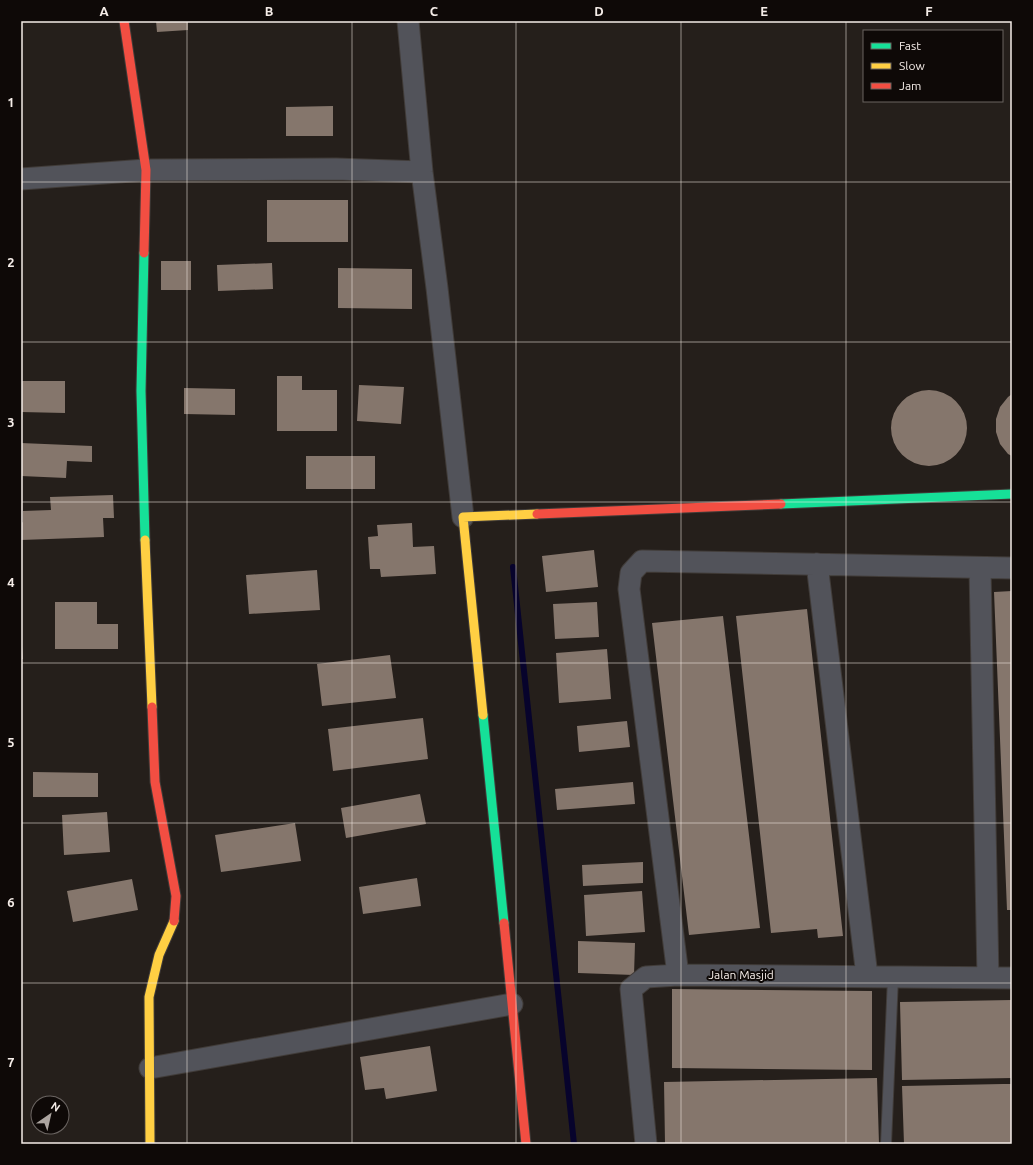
<svg xmlns="http://www.w3.org/2000/svg" width="1033" height="1165" font-family="Ubuntu,sans-serif">
<style>
.lines{fill:none;stroke-linecap:round;stroke-linejoin:round}
.stream{stroke:#07032c;stroke-width:6}
.building{fill:#85766c}
.lane-casing{stroke:#413c39;stroke-width:12}
.street-casing{stroke:#413c39;stroke-width:23}
.fast-casing{stroke:#413c39;stroke-width:11}
.slow-casing{stroke:#413c39;stroke-width:11}
.jam-casing{stroke:#413c39;stroke-width:11}
.lane{stroke:#52535a;stroke-width:10}
.street{stroke:#52535a;stroke-width:21}
.fast{stroke:#16e098;stroke-width:9}
.slow{stroke:#ffcf43;stroke-width:9}
.jam{stroke:#f24e42;stroke-width:9}
.grid{fill:none;stroke:#f5ede8;stroke-width:1;stroke-opacity:0.55}
.labels{text-anchor:middle;stroke-width:4;stroke-linejoin:round;paint-order:stroke}
.street-label{font-size:12px;fill:#f5ede8;stroke:#0e0907}
.neatline{fill:none;stroke:#f5ede8;stroke-width:1.5}
.grid-label{font-size:13px;text-anchor:middle;font-weight:bold;fill:#f5ede8}
</style>
<rect width="100%" height="100%" fill="#251f1b"/>
<g class="lines">
<path class="stream" d="M513,567L574,1144"/>
</g>
<path class="building" d="M156,21H188V30L157,32Z
M333,106V136H286V107Z
M267,200H348V242H267Z
M161,261H191V290H161Z
M272,263L273,289L218,291L217,265Z
M338,268L412,269V309L338,308Z
M277,376H302V390H337V431H277Z
M21,381H65V413L21,412Z
M359,385L404,387L401,424L357,421Z
M184,388L235,389V415L184,414Z
M891 428a38 38 0 1 1 76 0a38 38 0 1 1-76 0Z
M1012,394V456L1008,454L1000,444L996,432V419L1000,407L1008,397Z
M21,443L92,446V462L67,461L66,478L21,476Z
M306,456H375V489H306Z
M113,495L114,518H103L104,537L21,540V523L23,522V511L51,510L50,497Z
M412,523L413,547L434,546L436,574L381,577L380,569H370L368,537L378,536L377,525Z
M594,550L598,587L546,592L542,556Z
M317,570L320,610L249,614L246,575Z
M1012,591V910H1007L994,592Z
M55,602H97V624H118V649H55Z
M597,602L599,637L555,639L553,604Z
M807,609L843,936L818,938L817,929L771,933L736,616Z
M723,616L760,928L689,935L652,623Z
M21,646H22L23,659H21Z
M607,649L611,699L559,703L556,653Z
M390,655L396,698L322,706L317,664Z
M423,718L428,759L333,771L328,729Z
M627,721L630,747L579,752L577,726Z
M33,772L98,773V797H33Z
M633,782L635,804L557,810L555,789Z
M420,794L426,824L346,838L341,808Z
M107,812L110,852L64,855L62,815Z
M295,823L301,861L221,872L215,835Z
M643,862V883L583,886L582,865Z
M417,878L421,906L363,914L359,887Z
M132,879L138,910L73,922L67,891Z
M642,891L645,932L586,936L584,895Z
M578,941L635,943L634,975L578,973Z
M672,989L872,991V1070L672,1068Z
M1012,1000V1078L902,1080L900,1002Z
M430,1046L437,1091L386,1099L384,1088L365,1090L360,1057Z
M877,1078L879,1144H665L664,1082Z
M1003,1084H1012V1144H904L902,1086Z"/>
<g class="lines">
<g class="lane-casing">
<path id="lane" d="M886,1144L893,977"/>
</g>
<g class="street-casing">
<path id="street" d="M408,21L422,172L437,288L463,517
M21,179L146,170L336,169L422,172
M817,564L867,976
M980,568L988,978
M678,975L629,589L631,573L642,561L1012,568
M150,1068L512,1004
M646,1144L631,989L646,977L678,975L1012,978"/>
</g>
<g class="fast-casing">
<path id="fast" d="M144,253L141,391L145,540
M781,504L1012,494
M483,715L504,923"/>
</g>
<g class="slow-casing">
<path id="slow" d="M145,540L152,707
M483,715L463,517L537,514
M150,1144L149,997L159,955L174,921"/>
</g>
<g class="jam-casing">
<path id="jam" d="M124,21L146,170L144,253
M537,514L781,504
M152,707L155,782L176,896L174,921
M504,923L526,1144"/>
</g>
<use href="#lane" class="lane"/>
<use href="#street" class="street"/>
<use href="#fast" class="fast"/>
<use href="#slow" class="slow"/>
<use href="#jam" class="jam"/>
</g>
<path class="grid" d="M187,21V1144M352,21V1144M516,21V1144M681,21V1144M846,21V1144M21,182H1012M21,342H1012M21,502H1012M21,663H1012M21,823H1012M21,983H1012"/>
<g class="labels">
<g class="street-label">
<text x="741" y="979">Jalan Masjid</text>
</g>
</g>
<rect width="1033" height="1165" fill="none" stroke="#0e0907" stroke-width="44"/>
<rect x="863" y="30" width="140" height="72" fill="#0e0907" stroke="#6a6461"/>
<rect x="871" y="43" width="20" height="6" fill="#16e098" stroke="#6a6461"/>
<text x="899" y="50" font-size="12" fill="#f5ede8">Fast</text>
<rect x="871" y="63" width="20" height="6" fill="#ffcf43" stroke="#6a6461"/>
<text x="899" y="70" font-size="12" fill="#f5ede8">Slow</text>
<rect x="871" y="83" width="20" height="6" fill="#f24e42" stroke="#6a6461"/>
<text x="899" y="90" font-size="12" fill="#f5ede8">Jam</text>
<g transform="translate(50 1115) rotate(34)"><circle r="19" fill="#0e0907" stroke="#6a6461"/>
<path d="M0-3L7 15L0 10L-7 15Z" fill="#aca5a0"/>
<text y="-6" font-size="11" font-weight="bold" text-anchor="middle" fill="#f5ede8">N</text>
</g>
<rect x="22" y="22" width="989" height="1121" class="neatline"/>
<g class="grid-label">
<text x="104" y="16">A</text>
<text x="269" y="16">B</text>
<text x="434" y="16">C</text>
<text x="599" y="16">D</text>
<text x="764" y="16">E</text>
<text x="929" y="16">F</text>
<text x="11" y="107">1</text>
<text x="11" y="267">2</text>
<text x="11" y="427">3</text>
<text x="11" y="587">4</text>
<text x="11" y="747">5</text>
<text x="11" y="907">6</text>
<text x="11" y="1067">7</text>
</g>
</svg>
